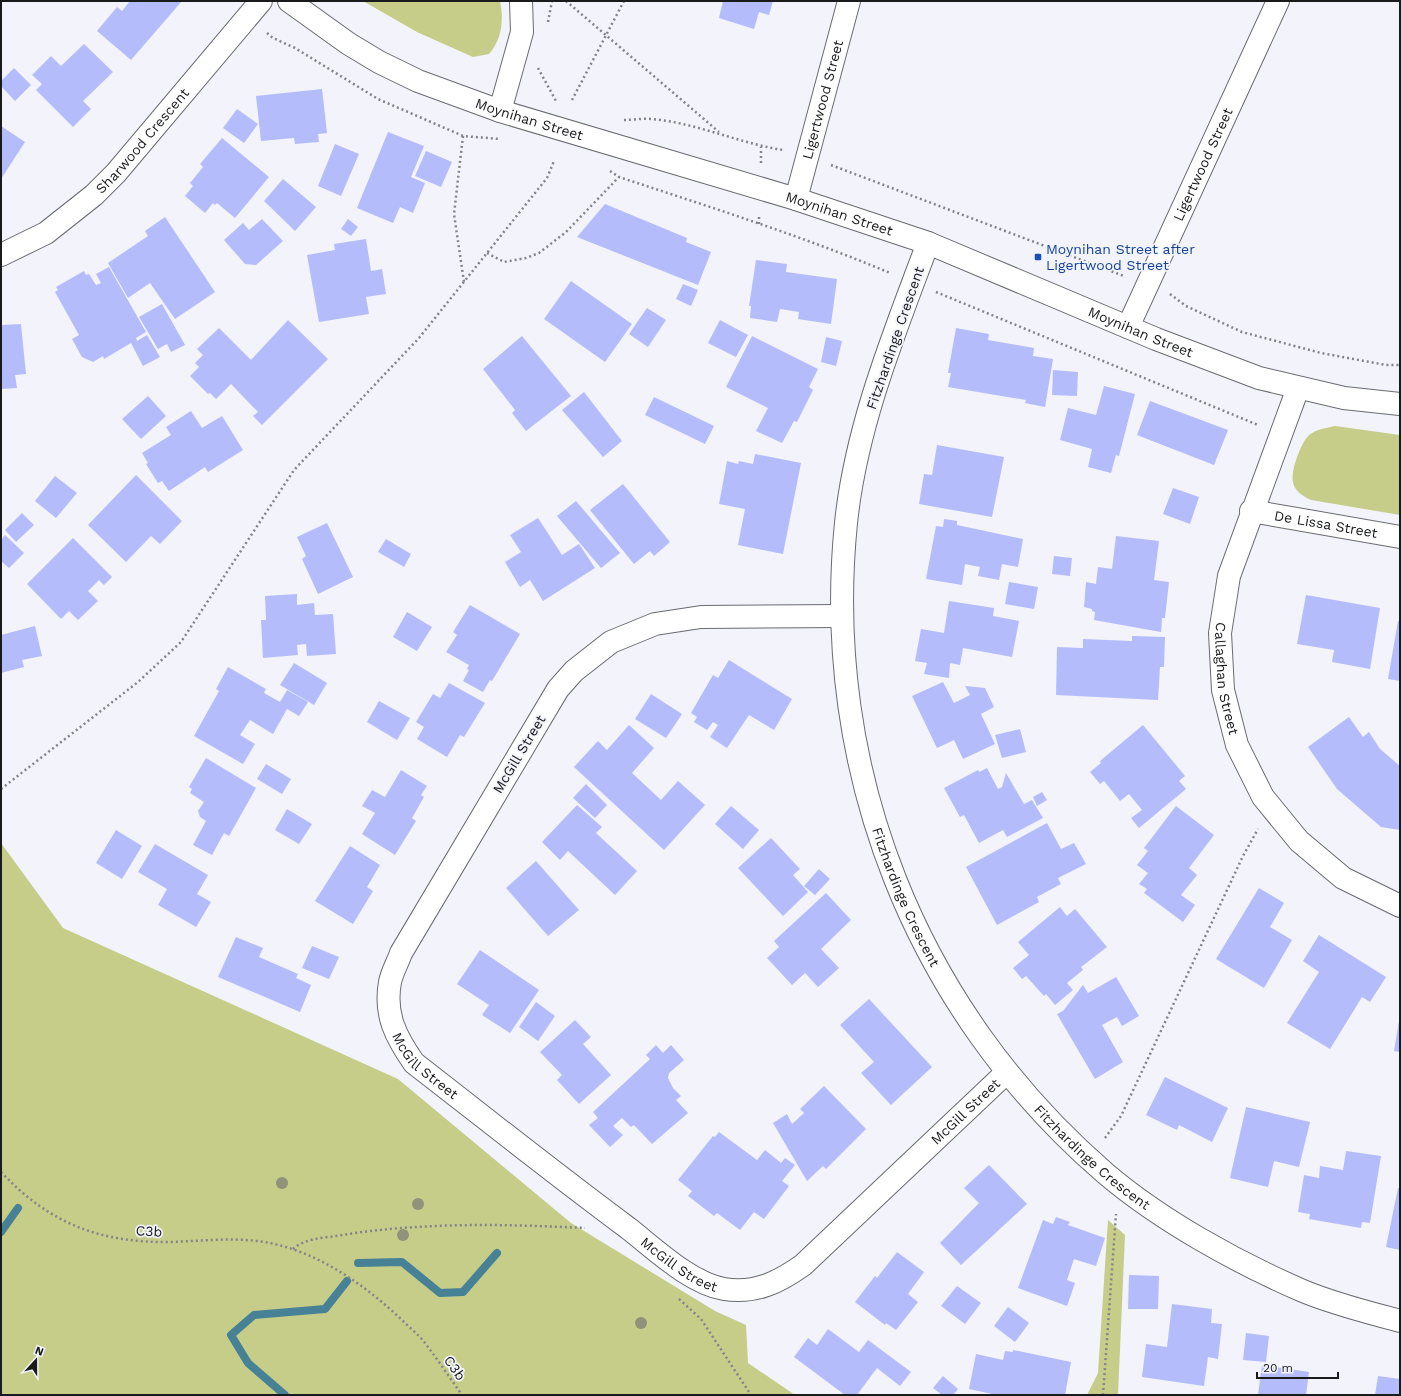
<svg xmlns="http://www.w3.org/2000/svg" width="1401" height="1396" font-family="'Work Sans',sans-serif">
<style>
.green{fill:#c6cd89}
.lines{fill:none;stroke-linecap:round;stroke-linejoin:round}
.stream{stroke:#468195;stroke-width:8}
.building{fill:#b5bcfb}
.minor-casing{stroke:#6a6b71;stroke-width:24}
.tertiary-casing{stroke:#6a6b71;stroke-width:24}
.path{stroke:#838489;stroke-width:2.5;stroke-dasharray:2 3;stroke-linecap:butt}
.minor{stroke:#fff;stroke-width:22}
.tertiary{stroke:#fff;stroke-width:22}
.tree{fill:#909279}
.transit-dot{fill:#1a4fb4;stroke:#f2f3fb;stroke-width:1.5}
.labels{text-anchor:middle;stroke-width:3.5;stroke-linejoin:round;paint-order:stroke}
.street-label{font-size:14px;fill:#191a1c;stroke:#f2f3fb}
.transit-label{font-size:14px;fill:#164399;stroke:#f2f3fb;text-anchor:start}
</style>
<rect width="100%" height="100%" fill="#f2f3fb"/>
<path class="green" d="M363,1H500C504,20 502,39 489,54L473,57L417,32Z
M1335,426L1400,435V515L1311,500C1289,490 1290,478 1297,457C1300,450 1303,441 1309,435C1317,429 1326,428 1335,426Z
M1,843L63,928L398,1079L571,1223L715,1311L746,1325L748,1363L795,1395H1Z
M1108,1220L1125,1235L1118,1395H1087L1098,1373Z"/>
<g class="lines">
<path class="stream" d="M1,1232L18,1208
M358,1263L402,1262L440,1293L463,1292L497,1253
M285,1395L248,1363L231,1335L254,1315L325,1309L347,1281"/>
</g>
<path class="building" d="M130,1H182L131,60L97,31L117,7L122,11Z
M723,1H773L769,15L759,12L754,29L719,18Z
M84,44L113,72L83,101L91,109L73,127L36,90L42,84L32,75L51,56L61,66Z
M14,68L31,85L15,101L1,86V81Z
M322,89L327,133L318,134L319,142L295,144L294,138L261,141L256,96Z
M237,109L258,124L244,143L223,128Z
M1,126L25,142L1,179Z
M388,132L424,146L411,177L425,183L413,213L400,207L393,223L357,208Z
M222,138L269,177L235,218L217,203L215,205L213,203L205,213L185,196L193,186L190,183L203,167L200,164Z
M335,144L359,154L341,196L318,186Z
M426,151L452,162L441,187L415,176Z
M283,179L316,207L295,231L264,201Z
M605,204L687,238L686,242L711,252L698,285L577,237Z
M165,217L215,292L175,319L150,283L128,298L108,263L148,236L145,231Z
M262,219L283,241L256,265L245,264L224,240L243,223L249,230Z
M348,219L358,227L351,236L341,229Z
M366,239L371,271L382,269L386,294L366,297L369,314L319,322L307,255L335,250L334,244Z
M756,260L787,264L786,272L837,279L831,324L798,319L799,312L780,309L777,322L750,318L751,306H749Z
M109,267L146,332L136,338L137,341L147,335L160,357L143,366L131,343L104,359L103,356L93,362L82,357L72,339L79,335L55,292L58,290L56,287L84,271L86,275L89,274L96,285L101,283L96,274Z
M571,281L632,324L605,362L544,319Z
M683,284L698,290L691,306L676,299Z
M162,304L185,345L171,352L167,344L158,349L139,317Z
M647,308L666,320L648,347L629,334Z
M288,320L328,359L262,425L253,416L258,412L231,384L216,399L210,393L208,394L190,376L199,367L195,363L203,355L197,349L219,328L251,360Z
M720,320L748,335L736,357L708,343Z
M21,324L26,374L15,375L17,388L1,389V325Z
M956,328L989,334L988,340L1034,348L1033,356L1053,359L1045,407L1025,403L1026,400L948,387L951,373H948Z
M522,336L571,396L526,431L512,413L515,410L483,369Z
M752,336L818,369L809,387L813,390L797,422L794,421L782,443L756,431L768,408L726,387Z
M826,337L842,341L836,366L821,362Z
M1053,370L1078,372L1077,396L1052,395Z
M1104,386L1135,394L1119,456L1116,455L1111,473L1088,467L1092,449L1060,440L1068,408L1096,415Z
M584,392L622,441L603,457L562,410Z
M148,396L166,416L141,439L122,419Z
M654,397L714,426L705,444L645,415Z
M1150,401L1228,430L1214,465L1137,435Z
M191,411L202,428L222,416L243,450L208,472L205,467L169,491L162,481L158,483L146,464L148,463L142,453L171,435L166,427Z
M937,445L1004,457L992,517L919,504L924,474L932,475Z
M755,454L801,463L783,554L738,545L745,509L719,504L727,461L738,464L739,461L753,464Z
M136,475L182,521L160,544L151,536L126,562L88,525Z
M55,476L77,493L56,518L35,501Z
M623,484L670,542L654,556L650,551L634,564L590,510Z
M1173,488L1199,497L1190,524L1163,514Z
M576,501L620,553L601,568L557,516Z
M22,513L34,525L16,542L5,530Z
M538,518L562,555L579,544L595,568L543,601L530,580L520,587L505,562L521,552L510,535Z
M944,519L957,521V525L1023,539L1018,567L1002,564L999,580L978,576L980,567L965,564L962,585L926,579L936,526L943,527Z
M327,523L353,577L318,594L302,559L306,556L297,537Z
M5,535L24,553L9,568L1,561V540Z
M1116,536L1159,541L1154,580L1169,582L1165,618H1162L1161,632L1094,620L1095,612L1092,611V609L1084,607L1086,582L1096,584L1098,567L1112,569Z
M73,538L112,577L104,585L99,580L88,591L98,601L78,620L69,611L61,619L27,584Z
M386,539L411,554L404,567L378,552Z
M1054,556L1072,558L1070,576L1052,574Z
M1009,582L1038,587L1034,609L1005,604Z
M297,594V605L314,603L315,615L333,614L336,654L307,656L306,644L297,645L298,655L263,658L261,620H266L265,596Z
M1306,595L1380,608L1370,669L1332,662L1334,650L1297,644Z
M949,601L994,608L993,616L1019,621L1012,657L963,648L960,665L950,663L949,678L924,674L927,663L915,661L921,629L944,633Z
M470,605L520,634L492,681L490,680L483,692L463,681L469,670L467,669L469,665L446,652L457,635L453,632Z
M407,612L432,627L417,651L393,637Z
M1398,621H1400V681L1388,679Z
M35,626L42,656L22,660L24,667L1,673V635Z
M1132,636L1165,637L1164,667H1160L1158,700L1056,695L1057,647L1083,648V639L1132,641Z
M729,660L792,699L774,730L749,715L727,748L710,737L718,725L713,722L707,730L694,722L697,717L691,713L713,675L718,678Z
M294,663L327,683L314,705L280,685Z
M228,667L266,689L264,693L280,702L287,690L308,702L299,716L287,709L273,734L250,720L240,735L255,744L243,764L194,736L219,691L216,689Z
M943,682L954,703L970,695L965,686L985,688L994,707L981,714L995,744L963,759L954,740L937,748L912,696Z
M449,683L485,703L464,737L460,735L447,757L417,739L424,727L416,722L433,694L440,698Z
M651,694L682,714L666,738L635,719Z
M379,701L410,718L397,740L367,722Z
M1349,717L1363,737L1369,732L1380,749L1400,766V830L1381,827L1337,789L1308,747Z
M629,725L654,748L632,773L661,800L678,781L705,805L664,850L574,767L598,741L607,750Z
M1143,725L1185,776L1179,781L1186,789L1139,828L1131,818L1142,810L1129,794L1120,801L1104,781L1100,784L1090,772L1101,763L1100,761Z
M1020,729L1026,752L1002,758L995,735Z
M206,758L256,788L229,836L224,833L212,855L193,845L206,821L200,817L198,811L204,802L190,793L192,789L189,787Z
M266,764L291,779L282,794L257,779Z
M987,768L998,789L1002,787L1006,773L1024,804L1032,800L1043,818L1007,837L1003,830L979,843L964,815L960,817L944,788L978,770L979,772Z
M401,770L427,786L421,795L424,797L412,818L416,821L395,855L362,834L375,813L362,806L372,790L385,797Z
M586,784L607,805L595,818L573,798Z
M1042,792L1047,800L1037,806L1033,797Z
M577,805L602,827L596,833L637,871L615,895L568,851L560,860L542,842Z
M731,806L759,830L743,849L715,824Z
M1176,806L1214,835L1189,868L1197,875L1181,895L1195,905L1183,922L1144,893L1147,889L1139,884L1148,873L1137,865L1148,851L1144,848Z
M287,809L312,824L299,844L275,830Z
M1047,823L1061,849L1074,843L1086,864L1058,878L1061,884L1037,897L1039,902L997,925L966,867Z
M116,830L142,846L122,879L96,863Z
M771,838L800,869L793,875L808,892L783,916L738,868Z
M155,844L208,875L197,894L211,902L196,927L158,905L167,889L138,872Z
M350,846L380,865L367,887L373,891L353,924L315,901Z
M536,861L579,910L548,936L506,888Z
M819,869L830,879L815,895L804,886Z
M1259,888L1284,903L1270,927L1292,940L1264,988L1216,959Z
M826,893L851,920L821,949L839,968L818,987L805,973L792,985L767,958L779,947L774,941Z
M1060,907L1067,916L1075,909L1107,947L1081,967L1083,970L1067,983L1073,990L1055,1005L1046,994L1044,996L1026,976L1022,979L1013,968L1029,955L1018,942Z
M1319,935L1386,977L1370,1002L1362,997L1330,1049L1287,1023L1319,972L1303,961Z
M236,937L263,948L259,957L298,974L296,978L311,985L300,1012L218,977Z
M312,946L339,957L329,979L302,968Z
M480,950L539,990L510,1033L482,1015L489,1005L457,984Z
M1116,977L1139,1016L1122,1026L1117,1017L1102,1025L1123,1062L1095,1079L1057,1014L1063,1011L1083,985L1088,993Z
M869,999L932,1067L891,1105L861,1073L874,1062L840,1025Z
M536,1002L555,1016L538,1041L519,1027Z
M575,1020L591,1037L583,1044L611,1075L579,1104L557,1080L562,1075L540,1052Z
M1399,1021H1400V1052L1394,1051Z
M656,1045L663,1053L671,1045L684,1060L669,1073L668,1078L673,1088L681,1096L676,1100L688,1113L652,1144L634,1125L631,1127L622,1118L613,1126L623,1135L610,1147L589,1125L598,1118L593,1112L650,1059L646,1055Z
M1165,1077L1228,1108L1212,1142L1179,1125L1177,1130L1146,1115Z
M824,1086L866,1129L826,1169L823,1166L807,1181L773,1123L787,1114L792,1124L804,1113L800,1109Z
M1246,1107L1310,1122L1299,1167L1274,1161L1268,1187L1230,1178Z
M719,1132L757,1160L765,1150L781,1163L785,1158L795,1165L782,1181L789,1186L764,1219L754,1212L740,1230L717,1213L714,1216L688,1196L692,1191L678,1180L713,1136L715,1137Z
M1346,1151L1381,1156L1370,1223L1362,1222L1361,1228L1309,1219L1310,1214L1298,1212L1304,1175L1319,1178L1320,1166L1343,1170Z
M989,1165L1027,1204L961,1265L940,1243L979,1203L964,1188Z
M1398,1188H1400V1250L1386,1247Z
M1056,1217L1070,1222L1068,1225L1105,1238L1096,1266L1074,1259L1067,1280L1075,1283L1067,1306L1018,1288L1043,1220L1053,1224Z
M897,1252L924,1272L908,1294L918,1302L896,1330L886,1323L885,1325L855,1302L875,1276L877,1278Z
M1129,1275L1159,1276L1158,1309H1128Z
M957,1286L981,1303L965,1324L941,1306Z
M1172,1304L1212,1309L1211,1323L1222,1324L1218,1359L1208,1357L1204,1386L1142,1377L1146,1344L1167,1347Z
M1008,1307L1029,1323L1015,1342L994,1326Z
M828,1329L859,1352L868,1340L911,1372L900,1386L877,1368L857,1395H845L794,1357L808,1338L817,1345Z
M1246,1333L1269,1336L1266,1362L1243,1360Z
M1013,1350L1071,1362L1065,1395H997L969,1389L976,1354L1003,1360L1005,1351L1013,1352Z
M1262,1365L1309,1372L1306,1395H1258Z
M943,1376L958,1389L953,1395H942L933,1388Z
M1378,1376L1400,1379V1395H1375Z"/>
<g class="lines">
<g class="minor-casing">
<g id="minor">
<path d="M500,111L522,32L521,1"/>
<path id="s1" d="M796,199L849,1"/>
<path id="s2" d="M928,243C894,334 856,426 846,523C821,770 916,1010 1105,1173C1160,1220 1236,1262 1303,1291C1334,1304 1367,1312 1400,1321"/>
<path id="s3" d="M1,255L46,233L94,195L116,173L261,1"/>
<path id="s4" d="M1128,327L1278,1"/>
<path id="s5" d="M1298,388L1229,576L1220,633L1223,690L1237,745L1263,797L1299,841L1343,878L1400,906"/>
<path id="s6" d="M1251,511L1400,537"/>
<path id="s7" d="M842,616L701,617L655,624L611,642L574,671L558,689L401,953C398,962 392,972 390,982C384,1015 396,1037 414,1063C485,1118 555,1174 628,1228C655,1249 690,1283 724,1289C756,1294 779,1282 803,1265L1007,1072"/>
</g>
</g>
<g class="tertiary-casing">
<g id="tertiary">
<path id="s8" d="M289,1L349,44L379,62L418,81L500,111L796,199L928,243L1156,339L1259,378L1344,398L1400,404"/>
</g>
</g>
<path class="path" d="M566,1L719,132
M548,22L552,1
M267,33L273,38L295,48L378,99L463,136L500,139
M538,68L556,101
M572,100L624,1
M624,120C633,120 643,118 652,119C697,123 738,143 783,150
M463,136L454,214L464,282
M761,163V147
M831,165L1124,276
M610,171L619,177C710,207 802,236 890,273
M759,224V214
M487,253L504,262L526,258L539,253L566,232L619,177
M936,292L1258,425
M1170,294L1186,306L1242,332L1321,353L1386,365H1400
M1,789L138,682L181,642L294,470L419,338L547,178L554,161
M1105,1138L1121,1116L1243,856L1258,829
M1,1172C50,1224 100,1243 171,1242C202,1241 233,1237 264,1242C316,1250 367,1286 404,1322C411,1329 419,1335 425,1343C438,1360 450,1378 462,1395
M293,1249C304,1239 321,1238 336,1236C418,1222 503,1224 585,1228
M679,1299L701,1319L751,1395
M1103,1395L1116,1214"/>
<use href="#minor" class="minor"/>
<use href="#tertiary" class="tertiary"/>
</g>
<g class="tree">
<circle cx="282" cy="1183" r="6"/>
<circle cx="418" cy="1204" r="6"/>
<circle cx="403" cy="1235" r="6"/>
<circle cx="641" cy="1323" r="6"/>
</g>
<rect class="transit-dot" x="1034" y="253" width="8" height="8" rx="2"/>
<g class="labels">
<g class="street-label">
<text dy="5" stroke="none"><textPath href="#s1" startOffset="103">Ligertwood Street</textPath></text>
<text dy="5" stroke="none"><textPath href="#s8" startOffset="270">Moynihan Street</textPath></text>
<text dy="5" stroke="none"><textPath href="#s3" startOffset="184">Sharwood Crescent</textPath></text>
<text dy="5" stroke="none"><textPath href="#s4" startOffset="179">Ligertwood Street</textPath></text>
<text dy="5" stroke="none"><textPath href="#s8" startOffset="594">Moynihan Street</textPath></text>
<text dy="5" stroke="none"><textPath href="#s8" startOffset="918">Moynihan Street</textPath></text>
<text transform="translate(895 338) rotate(-71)" y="5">Fitzhardinge Crescent</text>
<text dy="5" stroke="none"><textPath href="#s6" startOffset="76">De Lissa Street</textPath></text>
<text dy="5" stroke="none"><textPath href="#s5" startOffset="304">Callaghan Street</textPath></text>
<text transform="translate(519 754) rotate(-59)" y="5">McGill Street</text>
<text dy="5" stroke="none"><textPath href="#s2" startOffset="676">Fitzhardinge Crescent</textPath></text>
<text dy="5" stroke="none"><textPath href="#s7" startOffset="741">McGill Street</textPath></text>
<text dy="5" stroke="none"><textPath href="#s7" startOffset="1425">McGill Street</textPath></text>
<text dy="5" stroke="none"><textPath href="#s2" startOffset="1000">Fitzhardinge Crescent</textPath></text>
<text transform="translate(149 1231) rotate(3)" y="5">C3b</text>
<text dy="5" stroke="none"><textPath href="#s7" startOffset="1065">McGill Street</textPath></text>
<text transform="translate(455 1368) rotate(55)" y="5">C3b</text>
</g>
<g class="transit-label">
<text x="1046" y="254">Moynihan Street after<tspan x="1046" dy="16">Ligertwood Street</tspan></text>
</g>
</g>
<rect width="1401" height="1396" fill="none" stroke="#191a1c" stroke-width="4"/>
<g transform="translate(36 1360) rotate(21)" stroke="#f2f3fb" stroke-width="3" paint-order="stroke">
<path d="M0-3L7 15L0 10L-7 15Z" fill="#191a1c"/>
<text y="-6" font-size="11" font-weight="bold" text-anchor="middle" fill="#191a1c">N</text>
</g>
<path d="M1257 1372v6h81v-6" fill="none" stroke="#191a1c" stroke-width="2"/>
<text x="1263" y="1372" font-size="12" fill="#191a1c" stroke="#f2f3fb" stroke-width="3" paint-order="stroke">20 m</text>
</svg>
